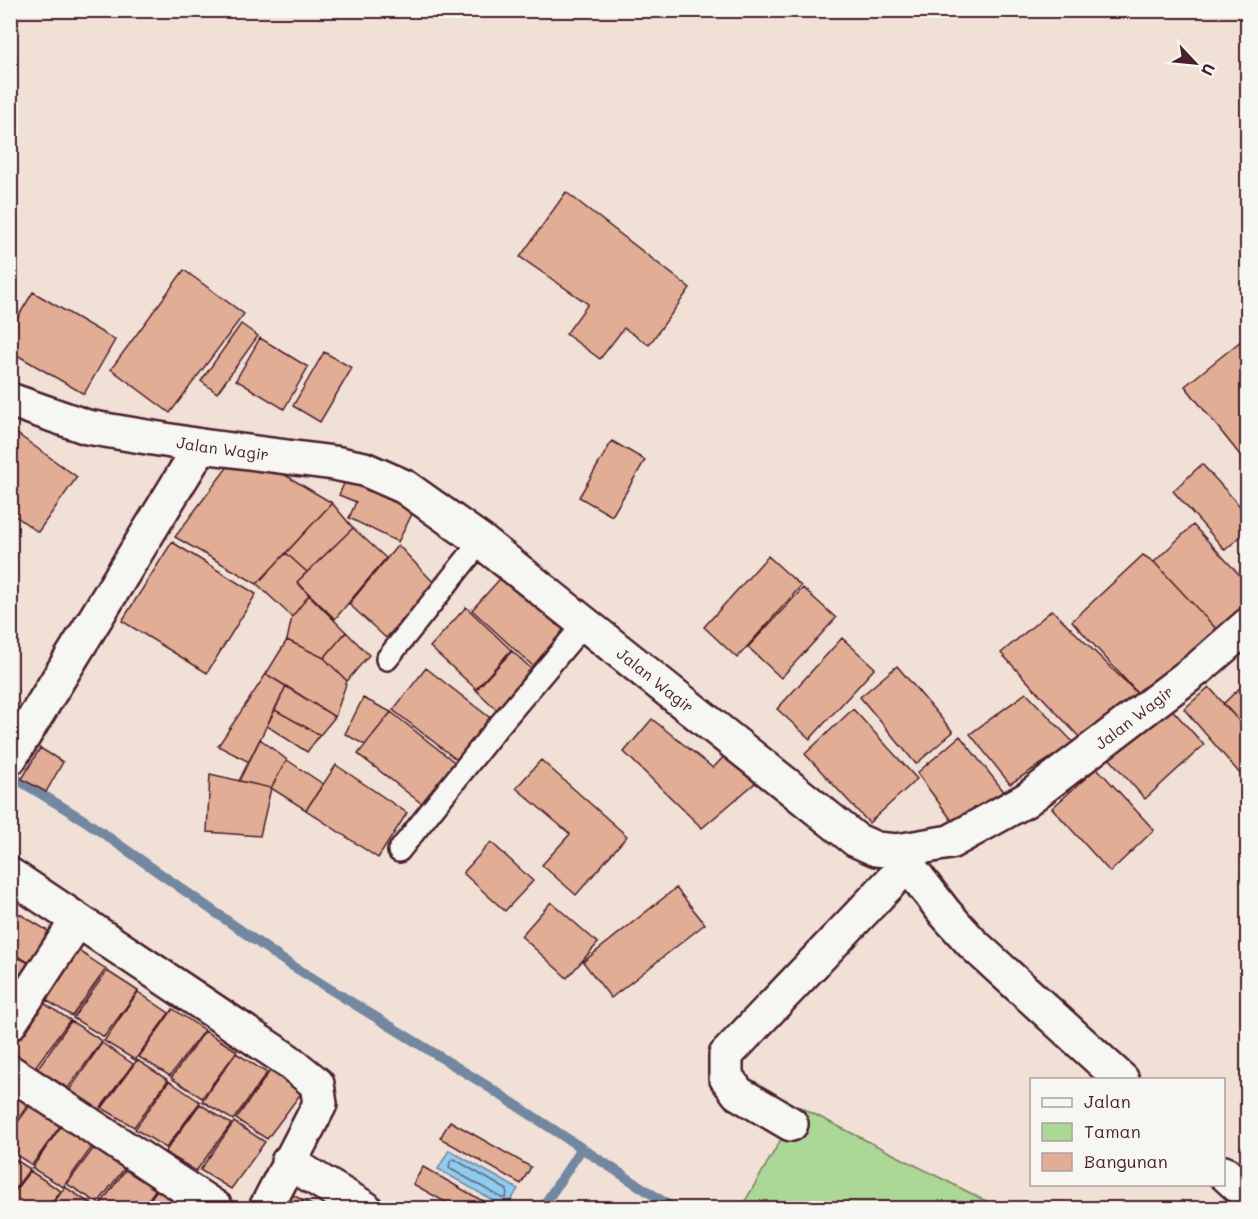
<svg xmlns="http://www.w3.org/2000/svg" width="1258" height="1219" font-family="Mali,sans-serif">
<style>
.green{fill:#abd896;stroke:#7a7c60;stroke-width:1.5}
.water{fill:#8ecdef;stroke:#7387a1;stroke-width:1.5}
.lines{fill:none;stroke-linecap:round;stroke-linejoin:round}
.shore{stroke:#656579;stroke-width:1.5}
.stream{stroke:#7387a1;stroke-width:10}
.building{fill:#e1ad94;stroke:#4a1f2b;stroke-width:1.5}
.service-casing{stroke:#4a1f2b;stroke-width:26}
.minor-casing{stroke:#4a1f2b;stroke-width:38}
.tertiary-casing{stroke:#4a1f2b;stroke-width:38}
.service{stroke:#f6f6f2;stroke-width:21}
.minor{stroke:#f6f6f2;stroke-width:33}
.tertiary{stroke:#f6f6f2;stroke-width:33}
.labels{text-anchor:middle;stroke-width:5;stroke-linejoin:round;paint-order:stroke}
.street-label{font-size:16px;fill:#4a1f2b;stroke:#f6f6f2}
</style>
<rect width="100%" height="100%" fill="#f0e0d6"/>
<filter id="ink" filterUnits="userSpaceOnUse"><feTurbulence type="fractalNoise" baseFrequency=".0167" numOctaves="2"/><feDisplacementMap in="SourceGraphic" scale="12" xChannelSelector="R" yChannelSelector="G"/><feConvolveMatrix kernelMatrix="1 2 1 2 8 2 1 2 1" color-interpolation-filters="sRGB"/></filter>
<g filter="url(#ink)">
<path class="green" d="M800,1107L1000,1208H741Z"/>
<path class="water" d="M449,1150L518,1189L506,1208L438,1169Z"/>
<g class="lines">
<path class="shore" d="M454,1159L507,1190L506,1198H502L449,1168L450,1161Z"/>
<path class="stream" d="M10,775L84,820L283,960L484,1084L673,1208
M542,1208L582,1148"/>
</g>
<path class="building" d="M566,192L690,288L649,345L624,328L600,359L566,334L588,304L520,257Z
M184,270L244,314L170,413L111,369Z
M33,292L115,340L84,394L10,351V330Z
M241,324L258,336L217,393L201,381Z
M260,338L308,367L284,409L236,380Z
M1242,340L1248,347V465L1185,386Z
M324,352L352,368L320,422L293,406Z
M16,433L77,477L38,532L10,512V440Z
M612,441L645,460L612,516L579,497Z
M260,460L332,503L257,584L175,537L232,461Z
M1202,464L1248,515V530L1225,550L1173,491Z
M349,472L418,502L398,542L349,518L356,502L339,495Z
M332,503L353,528L307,572L286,553Z
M1193,525L1248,584V609L1221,634L1154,562Z
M353,528L386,558L335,619L297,582Z
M172,542L256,594L207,673L122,621Z
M398,545L435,584L386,638L349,604Z
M286,553L307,572L297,582L309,595L292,617L257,584Z
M1143,555L1154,562L1221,634L1142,698L1072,621Z
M768,556L801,586L737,658L704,627Z
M507,571L571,628L535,668L472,610Z
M803,588L836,618L781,678L748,647Z
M309,595L346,632L324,658L287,640L292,617Z
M466,607L511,650L476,689L430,647Z
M1052,610L1142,698L1082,740L1001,653Z
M346,632L369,655L347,681L324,658Z
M842,638L875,668L810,739L777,709Z
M287,640L324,658L347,681L335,717L266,674Z
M512,651L536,673L500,713L476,690Z
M897,666L953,732L916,764L860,697Z
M426,668L494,721L461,763L393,710Z
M266,674L286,686L249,762L218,746Z
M1248,680V730L1223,704Z
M286,686L335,717L320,735L275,710Z
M1209,687L1248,731V783L1184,709Z
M1026,693L1074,743L1010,784L970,734Z
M363,698L391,712L365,745L345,734Z
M1167,704L1204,745L1145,799L1109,758Z
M853,709L917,779L869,823L805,754Z
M275,710L320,735L307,752L267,726Z
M391,712L458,765L426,807L358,754Z
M652,719L713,768L728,752L761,778L702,828L624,752Z
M960,736L1006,794L953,822L917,773Z
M260,739L287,760L271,788L239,781Z
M40,748L63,762L46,792L22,779Z
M287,760L323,784L306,810L271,788Z
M541,760L627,836L576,895L542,865L570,834L516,788Z
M336,765L407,813L378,858L306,810Z
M1097,768L1154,830L1110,872L1052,808Z
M210,774L271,788L260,836L207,832Z
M491,842L533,881L505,911L463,873Z
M676,888L705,924L611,998L583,962Z
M551,902L598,943L567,978L521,936Z
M10,908L58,937L39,968L10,952Z
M76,949L106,969L72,1016L41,997Z
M10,953L38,968L10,996Z
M107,971L138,991L104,1037L73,1018Z
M138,992L169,1013L135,1060L104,1041Z
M39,1000L70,1020L35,1067L10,1051V1040Z
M173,1009L204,1030L170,1076L139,1057Z
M71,1021L102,1041L68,1088L37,1069Z
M205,1031L237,1051L202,1098L171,1078Z
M102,1043L133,1064L99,1110L68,1092Z
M236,1053L267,1073L233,1120L202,1101Z
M137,1060L168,1080L134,1127L102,1108Z
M270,1071L302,1092L267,1139L236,1119Z
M10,1081L35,1096L10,1129Z
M169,1081L200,1102L166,1148L135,1129Z
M36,1097L66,1118L32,1165L10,1151V1133Z
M200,1104L231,1124L196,1171L165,1152Z
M66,1119L97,1140L63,1187L32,1168Z
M450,1121L531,1167L521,1184L440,1138Z
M234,1122L265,1142L231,1189L200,1170Z
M102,1137L133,1157L98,1203L67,1184Z
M10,1156L30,1169L10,1195Z
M134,1158L164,1178L142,1208H103L99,1206Z
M423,1167L495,1208H456L413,1184Z
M30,1171L61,1191L48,1208H10V1197Z
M164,1180L190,1208H144Z
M65,1187L96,1207L50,1208Z
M282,1189L317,1208H273Z"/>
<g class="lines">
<g class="service-casing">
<path id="service" d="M387,659L481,541
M399,851L496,729L585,623"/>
</g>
<g class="minor-casing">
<path id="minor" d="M10,758L201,446
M897,851L945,913L972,943L1122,1080
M10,875L287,1060L317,1084L320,1104L266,1208
M10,1023L77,921
M10,1072L216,1208
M791,1124L738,1093L726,1077V1055L907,865
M288,1162L365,1208
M1224,1173L1248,1195"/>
</g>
<g class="tertiary-casing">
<g id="tertiary">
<path id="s1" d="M10,400L87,427L201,446L334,463L364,469L405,487L481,541L856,840L876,849L897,851L950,842L1026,800L1200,667L1248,625"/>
</g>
</g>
<use href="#service" class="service"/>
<use href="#minor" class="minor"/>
<use href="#tertiary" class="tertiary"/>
</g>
</g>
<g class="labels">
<g class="street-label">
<text dy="6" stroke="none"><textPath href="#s1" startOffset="219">Jalan Wagir</textPath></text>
<text dy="6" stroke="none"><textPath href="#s1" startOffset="723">Jalan Wagir</textPath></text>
<text dy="6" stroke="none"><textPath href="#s1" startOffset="1299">Jalan Wagir</textPath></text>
</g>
</g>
<rect width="1258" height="1219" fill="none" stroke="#f6f6f2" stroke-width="36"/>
<rect x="18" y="18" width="1222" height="1183" fill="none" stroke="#4a1f2b" stroke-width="2" filter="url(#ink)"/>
<rect x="1030" y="1078" width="195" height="108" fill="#f6f6f2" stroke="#b1a0a2" stroke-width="1.5"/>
<rect x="1042" y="1098" width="30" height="9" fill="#f6f6f2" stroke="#b1a0a2" stroke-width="1.5"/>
<text x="1084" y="1108" font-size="18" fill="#4a1f2b">Jalan</text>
<rect x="1042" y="1123" width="30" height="18" fill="#abd896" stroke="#b1a0a2" stroke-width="1.5"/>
<text x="1084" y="1138" font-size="18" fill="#4a1f2b">Taman</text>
<rect x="1042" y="1153" width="30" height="18" fill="#e1ad94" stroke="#b1a0a2" stroke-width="1.5"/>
<text x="1084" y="1168" font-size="18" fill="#4a1f2b">Bangunan</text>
<g transform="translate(1195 63) rotate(116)" stroke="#f6f6f2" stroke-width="4.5" paint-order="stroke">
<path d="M0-4.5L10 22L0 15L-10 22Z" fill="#4a1f2b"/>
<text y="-9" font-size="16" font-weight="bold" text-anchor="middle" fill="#4a1f2b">U</text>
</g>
</svg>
